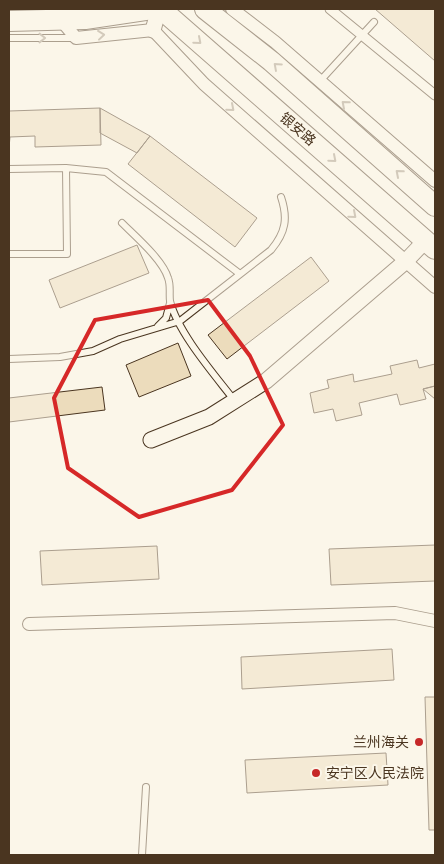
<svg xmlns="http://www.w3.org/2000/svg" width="444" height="864" font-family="'Times New Roman','Noto Sans SC',serif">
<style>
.building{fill:#ecdcbc;stroke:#4a3520}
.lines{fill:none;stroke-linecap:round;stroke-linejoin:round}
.service-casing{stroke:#4a3520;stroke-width:8}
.pedestrian-casing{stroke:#4a3520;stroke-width:11}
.minor-casing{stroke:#4a3520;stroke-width:14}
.tertiary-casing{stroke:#4a3520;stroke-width:17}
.primary-casing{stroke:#4a3520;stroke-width:22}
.service{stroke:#fbf6e9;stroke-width:6}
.pedestrian{stroke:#fbf6e9;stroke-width:9}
.minor{stroke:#fbf6e9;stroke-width:12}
.tertiary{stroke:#fbf6e9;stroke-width:15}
.primary{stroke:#fbf6e9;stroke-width:20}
.oneway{stroke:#a29684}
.marked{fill:none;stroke:#d62828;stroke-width:4;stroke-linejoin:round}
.poi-dot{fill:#c62828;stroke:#fbf6e9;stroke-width:2}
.labels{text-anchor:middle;stroke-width:4;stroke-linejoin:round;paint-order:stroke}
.street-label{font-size:14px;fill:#4a3520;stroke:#fbf6e9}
.poi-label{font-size:14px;fill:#4a3520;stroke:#fbf6e9;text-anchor:end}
</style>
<rect width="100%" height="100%" fill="#fbf6e9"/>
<path class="building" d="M375,9H435V61Z
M100,108L101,145L35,147V136L10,137L9,148V111Z
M100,108L150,136L137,153L100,133Z
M150,136L257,218L235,247L128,164Z
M137,245L149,273L60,308L49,280Z
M311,257L329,281L227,359L208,335Z
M178,343L191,376L139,397L126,365Z
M417,360L419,368L435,364V386L423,389L426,399L400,405L397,394L359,403L362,415L336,421L333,409L314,413L310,393L329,388L327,380L353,374L354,382L392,374L390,366Z
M435,386V399L423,389Z
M102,387L105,410L9,422V398Z
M435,545V581L331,585L329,549Z
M157,546L159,579L42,585L40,551Z
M392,649L394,680L242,689L241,657Z
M425,697H435V830H429Z
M386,753L388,785L247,793L245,760Z"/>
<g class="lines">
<g class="service-casing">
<path id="service" d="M9,38H75
M320,81L374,22
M9,169L66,168L106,172L240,274
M122,223C135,236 163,260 168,278C171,285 169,294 170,301C178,333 214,374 234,400
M9,254H67L66,168
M158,326L166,318L170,303
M9,359L60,357L93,351L120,339L180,321L271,250C286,232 288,218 281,197
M142,855L146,787"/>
</g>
<g class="pedestrian-casing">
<path id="pedestrian" d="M330,9L435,95"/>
</g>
<g class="minor-casing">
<path id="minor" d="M232,9L275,42L435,181
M61,20L76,38L153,30L204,84L435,287
M29,624L395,613L435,621"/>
</g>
<g class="tertiary-casing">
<path id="tertiary" d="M153,30L159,9
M151,440L209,417L266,381L406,261L425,241"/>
</g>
<g class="primary-casing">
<path id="primary" d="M161,9L435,249
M205,9L271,61L435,206
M9,21L85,19L152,9"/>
</g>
<use href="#service" class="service"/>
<use href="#pedestrian" class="pedestrian"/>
<use href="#minor" class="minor"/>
<use href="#tertiary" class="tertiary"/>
<use href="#primary" class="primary"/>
</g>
<defs><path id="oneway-chevron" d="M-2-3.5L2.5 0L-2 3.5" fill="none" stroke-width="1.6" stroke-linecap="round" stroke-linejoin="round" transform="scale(1.25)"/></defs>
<g class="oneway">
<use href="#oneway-chevron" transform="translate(101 35) rotate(-6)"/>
<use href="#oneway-chevron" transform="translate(42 38)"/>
<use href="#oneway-chevron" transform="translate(198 41) rotate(41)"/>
<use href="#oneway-chevron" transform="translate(277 66) rotate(-138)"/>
<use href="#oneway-chevron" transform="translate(345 104) rotate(-139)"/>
<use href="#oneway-chevron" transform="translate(231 108) rotate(41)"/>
<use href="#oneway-chevron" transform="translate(333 159) rotate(41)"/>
<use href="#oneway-chevron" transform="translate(399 173) rotate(-139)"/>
<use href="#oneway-chevron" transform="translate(353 215) rotate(41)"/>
</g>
<path d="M0 0H444V864H0ZM208,300L250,356L283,425L232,490L139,517L68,468L54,398L95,320Z" fill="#fbf6e9" fill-opacity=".55" fill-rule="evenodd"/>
<path class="marked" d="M208,300L250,356L283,425L232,490L139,517L68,468L54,398L95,320Z"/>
<g class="poi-dot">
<circle cx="419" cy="742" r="5"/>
<circle cx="316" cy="773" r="5"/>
</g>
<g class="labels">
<g class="street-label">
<text transform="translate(298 129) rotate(41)" y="5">银安路</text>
</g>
<g class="poi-label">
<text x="409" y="747">兰州海关</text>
<text x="326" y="778" text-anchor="start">安宁区人民法院</text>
</g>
</g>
<rect width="444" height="864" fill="none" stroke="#4a3520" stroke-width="20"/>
</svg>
